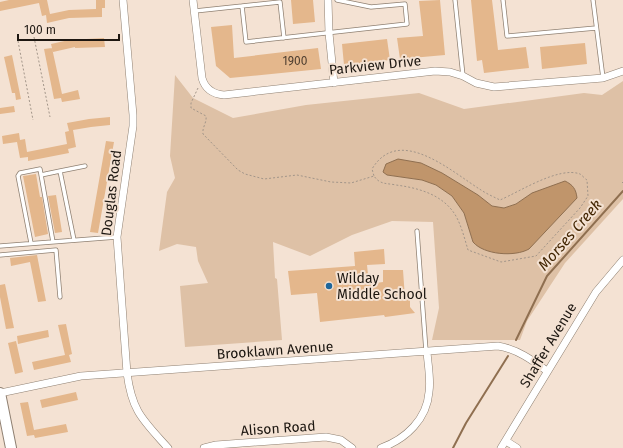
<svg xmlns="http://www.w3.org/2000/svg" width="623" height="448" font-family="'Fira Sans',sans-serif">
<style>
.green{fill:#dec1a6;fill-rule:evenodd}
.water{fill:#c0956b;stroke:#8f6f50}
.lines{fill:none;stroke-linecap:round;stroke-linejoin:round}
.stream{stroke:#8f6f50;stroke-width:2}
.building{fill:#e4b78c}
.service-casing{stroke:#8f8072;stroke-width:5}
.minor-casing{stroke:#8f8072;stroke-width:8}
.secondary-casing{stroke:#8f8072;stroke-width:12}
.path{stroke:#a29589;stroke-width:1;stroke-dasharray:2 2;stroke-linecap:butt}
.service{stroke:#fff;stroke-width:3.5}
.minor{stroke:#fff;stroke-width:7}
.secondary{stroke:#fff;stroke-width:10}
.poi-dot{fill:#1f669a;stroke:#f4e2d3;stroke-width:1.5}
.labels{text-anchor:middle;stroke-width:4;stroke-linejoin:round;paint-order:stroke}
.number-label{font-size:12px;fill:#4f3f30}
.street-label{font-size:14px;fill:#1d1711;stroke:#f4e2d3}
.poi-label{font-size:14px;fill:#1d1711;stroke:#f4e2d3;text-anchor:start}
.water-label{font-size:15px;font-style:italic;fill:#432603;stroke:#f4e2d3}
</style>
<rect width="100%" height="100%" fill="#f4e2d3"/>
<path class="green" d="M175,75L193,98L233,118L306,105L419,93L464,109L584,93L602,95L623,81V199L565,263L527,321L520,340H432L439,308L433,222L392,221L352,235L310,256L273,242L275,278L277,279L282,340L185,347L180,286L208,283L198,261L196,247L177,244L159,251L167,192L175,178L170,156ZM421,163L442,173L478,195L492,206L504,208L516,204L532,193L473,242L464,213L452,196L436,185L422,180L387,175Z"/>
<path class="water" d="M398,159L421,163L442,173L478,195L492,206L504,208L516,204L532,193L565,181C573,185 576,189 577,198L529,249C515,257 484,255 473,242L464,213L452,196L436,185L422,180L387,175L383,172L386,164Z"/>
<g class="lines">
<path class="stream" d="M516,340L547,276L623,191
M453,448L466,423L508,356"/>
</g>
<path class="building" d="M9,0H47L50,14L69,10L96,9V0H105V8H102V17L69,18L47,23L46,15L42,16L39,3L0,11V2Z
M291,0H313L315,22L293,24Z
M440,0L445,55L400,59L397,38L423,36L419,1Z
M471,0H492L498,50L526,47L529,68L484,73L482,60L477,61Z
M232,25L234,58L318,48L321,69L230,78L216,66L211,27Z
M104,38L105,47L75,48V47L53,52L51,44L69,40Z
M387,39L390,60L344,65L342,44Z
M585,43L587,64L542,69L540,47Z
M52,48L62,94L78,90L80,99L62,102L61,98L54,99L44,49Z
M12,55L21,99L16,100L15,93H12L4,57Z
M14,106L15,112L0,114V108Z
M110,117V125L91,127L73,130L76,147L68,149L69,153L28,161V157L20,158L17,142L3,144L2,136L19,133L20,140L25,139L27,152L67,144L65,132L69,131L67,123L89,119Z
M106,141L114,142L98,233L90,232Z
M36,174L40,197H42L48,234L35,237L23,176Z
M56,195L62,232L55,233L48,196Z
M384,249L385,264L367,265L369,284L383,282V270H403L405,298L410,299V307L415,313L385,317L384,315L320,322L317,293L291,295L288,271L355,266L354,252Z
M37,255L46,301L38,302L30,262L11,266L10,258Z
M5,284L14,328L6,329L0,297V285Z
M66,324L72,354L69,355L71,362L34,370L32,362L65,355L58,325Z
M48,330L49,337L18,344L17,336Z
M16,341L23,372L15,374L8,343Z
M76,392L78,400L42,408L40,400Z
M28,402L34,430L66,424L68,432L35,438L34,435L27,436L20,403Z"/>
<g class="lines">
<g class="service-casing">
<path id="service" d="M455,0L463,76
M503,0L507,36L596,28
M593,0L603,78
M242,6L246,42L407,24L405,4L371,7L337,0
M195,11L280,2L284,38
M60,171L85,166
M41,175L60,171L74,240
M417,231L426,351
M31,243L18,176L20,173L40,169L53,242
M0,246L117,237
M0,255L56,250L60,297"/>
</g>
<g class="minor-casing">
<path id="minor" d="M123,0L133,115V126L117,237L127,373C132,412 143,420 168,448
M193,0L202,78C205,89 213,94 224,95L435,71L450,72L463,76L476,83L494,87L603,78L623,71
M328,0L329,33L334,83
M0,393L81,376L498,346C517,349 532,360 547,371
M506,441L517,448
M204,448L216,445L326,437L341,440L352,448
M381,448C406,439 427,419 429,392C431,380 428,365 427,352
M501,448L596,292L623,260"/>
</g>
<g class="secondary-casing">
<path id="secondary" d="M0,393L11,448"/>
</g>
<path class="path" d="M34,37L50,117
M18,41L33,120
M198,88L191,103V108L206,116C207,123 202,127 203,134L238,170L245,174L264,179L297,175L331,182L351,183L374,176C380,185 387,183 396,185C419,188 445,195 457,218C462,228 465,240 468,250L501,262L536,256L580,208L588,196L587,180C585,179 582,175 580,174C559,166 519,192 500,200C494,197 487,194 481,190C452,172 399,124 372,169L374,176
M622,182L623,183"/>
<use href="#service" class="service"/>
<use href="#minor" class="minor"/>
<use href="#secondary" class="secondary"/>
</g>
<circle class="poi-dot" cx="329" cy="286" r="4"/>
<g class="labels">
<g class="number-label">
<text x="295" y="65">1900</text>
</g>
<g class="street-label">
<text transform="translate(375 65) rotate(-6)" y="5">Parkview Drive</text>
<text transform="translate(111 193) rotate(-83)" y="5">Douglas Road</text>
<text transform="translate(548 345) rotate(-59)" y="5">Shaffer Avenue</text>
<text transform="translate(275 350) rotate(-4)" y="5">Brooklawn Avenue</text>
<text transform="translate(278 428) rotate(-4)" y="5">Alison Road</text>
</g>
<g class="poi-label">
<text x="337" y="283">Wilday<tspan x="337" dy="16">Middle School</tspan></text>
</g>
<g class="water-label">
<text transform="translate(570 235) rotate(-49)" y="5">Morses Creek</text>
</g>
</g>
<path d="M18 34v6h101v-6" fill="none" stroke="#1d1711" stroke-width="2"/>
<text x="24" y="34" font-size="12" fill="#1d1711" stroke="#f4e2d3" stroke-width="3" paint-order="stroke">100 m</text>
</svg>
